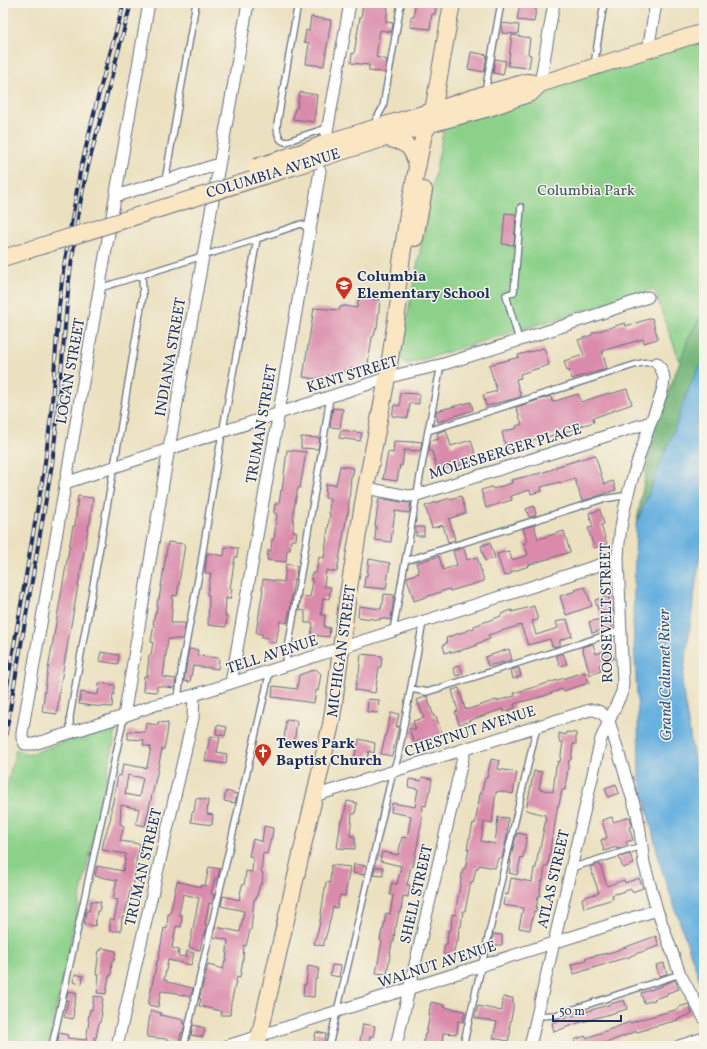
<svg xmlns="http://www.w3.org/2000/svg" width="707" height="1049" font-family="Vollkorn,serif">
<style>
.green{fill:#8cd18a;stroke:#548074}
.forest{fill:#71b376;stroke:#46716a}
.water{fill:#68b0df;stroke:#42709e}
.building{fill:#da8aaa;fill-rule:evenodd}
.lines{fill:none;stroke-linecap:round;stroke-linejoin:round}
.lane-casing{stroke:#646d80;stroke-width:8}
.street-casing{stroke:#646d80;stroke-width:13}
.secondary-casing{stroke:#646d80;stroke-width:18}
.lane{stroke:#fff;stroke-width:5.5}
.street{stroke:#fff;stroke-width:11}
.secondary{stroke:#fbe6c3;stroke-width:16}
.rail-casing{stroke:#1b2f5e;stroke-width:4}
.rail{stroke:#f7f3e8;stroke-width:2.5;stroke-dasharray:8;stroke-linecap:butt}
.secondary-bridge-casing{stroke:#646d80;stroke-width:18;stroke-linecap:butt}
.secondary-bridge{stroke:#fbe6c3;stroke-width:16}
.labels{text-anchor:middle;stroke-width:3;stroke-linejoin:round;paint-order:stroke}
.street-label{font-size:15px;fill:#1b2f5e;stroke:#f7f3e8}
.park-label{font-size:15px;fill:#375869;stroke:#f7f3e8}
.poi-label{font-size:15px;font-weight:bold;fill:#1b2f5e;stroke:#f7f3e8;text-anchor:start}
.water-label{font-size:16px;font-style:italic;fill:#325685;stroke:#f7f3e8}
</style>
<rect width="100%" height="100%" fill="#f7f3e8"/>
<filter id="ink" filterUnits="userSpaceOnUse"><feTurbulence type="fractalNoise" baseFrequency=".025" numOctaves="2"/><feDisplacementMap in="SourceGraphic" scale="8" xChannelSelector="R" yChannelSelector="G"/><feConvolveMatrix kernelMatrix="1 2 1 2 8 2 1 2 1" color-interpolation-filters="sRGB"/></filter>
<filter id="wash" filterUnits="userSpaceOnUse"><feTurbulence type="fractalNoise" baseFrequency=".012" numOctaves="4" result="noise"/><feDisplacementMap in="SourceGraphic" scale="16" xChannelSelector="R" yChannelSelector="G"/><feGaussianBlur stdDeviation="0.9" result="paint"/><feColorMatrix in="noise" values="0 0 0 0 0 0 0 0 0 0 0 0 0 0 0 0 0 1.4 0 .05"/><feComposite in="paint" operator="in"/></filter>
<g filter="url(#wash)">
<rect width="100%" height="100%" fill="#ebe1c0"/>
<path class="green" d="M704,32V358L689,388L654,289L441,354L407,364L403,361L400,354L444,128L484,101Z
M118,723L48,1046H3V801L16,749L27,755Z"/>
<path class="forest" d="M704,310V358L689,388L674,430L636,525L653,434L688,339Z"/>
<path class="water" d="M704,358V524L682,685L704,822V993L661,867L639,776L638,714L633,623L636,525L674,430L689,388Z"/>
<g id="blocks">
<path class="building" d="M363,3H386L385,6L388,7L386,22L393,23L392,32L380,30L376,57L387,60L385,73L377,71V72L369,71V65L351,63L352,53L354,54L360,17L361,18Z
M415,3L436,5L435,14H432L430,29L410,27L411,17H414Z
M520,3H537L534,22L517,20Z
M311,17L331,20L324,66L306,64L309,43L304,42L306,30L309,31Z
M502,23L519,25L518,34L502,33Z
M512,35L530,38L528,54L531,55L529,68L508,66Z
M471,52L487,55L484,72L468,69Z
M495,59L506,61L503,75L493,73Z
M300,92L317,95L314,122L293,119L295,108H297Z
M505,213L516,214L514,245L502,244Z
M359,297L380,300L377,328H376L374,336L372,337L368,364L316,379L303,377L314,308L339,310L340,307L345,306L357,308Z
M652,318L658,339L644,343L643,339L602,351L607,369L585,375L572,379L569,370L567,371L564,361L584,355L578,340L592,335V333L625,323L626,326Z
M544,348L549,365L520,374L521,378L516,379L521,397L486,406L483,395L497,391L489,365L519,357L518,355Z
M627,389L632,404L593,418L594,422L581,426V427L540,439V438L517,444L518,445L506,449L502,432L517,428L516,426L522,424L516,407L551,396L552,402L578,394L581,402L609,393L610,394Z
M400,393L419,394V404L410,403L408,418L392,416L394,405L400,406Z
M471,402L473,410L438,422L436,414V411Z
M333,408L343,409L340,428L330,427Z
M341,430L362,433L360,441L339,438Z
M446,430L451,446L471,440L477,460L452,468L450,464L437,469L432,451H429L430,441L439,439L437,433Z
M301,437L320,438L318,449L301,448Z
M394,441L413,442V441L422,442L420,451L404,450L402,466L400,465L397,481L383,479L388,452L393,453Z
M287,450L306,452L300,488H298L294,508L293,531L297,532L296,540H291L290,550H287L286,562L267,560L268,550L271,551L272,539H274L277,514L274,513L275,504H279L281,490L282,491Z
M595,455L604,484L613,481L616,490L582,501L575,479L560,483V482L541,487L542,491L531,494L530,490L511,496L512,500L486,508L481,490L492,487L493,489L512,483L511,480L541,473L556,468L555,467Z
M340,466L354,468L352,477L351,476L348,515L347,514L337,572L326,570L324,586L331,587L329,599L323,598L321,615H325L324,627L330,628L329,637L311,635L313,623H305V611L299,610L301,596L310,597L313,581H311L312,573H316L319,557L324,558L330,514H329L330,498H325L326,484L336,485Z
M78,496L93,498L90,524H89L60,687L57,714L42,712L47,675L63,583L73,526H75Z
M461,496L466,513L449,519L455,540L448,542L443,525L432,528L425,506L450,498V499Z
M379,498L407,503H411L409,513L395,511L391,542L375,540L376,526H375Z
M534,506L536,515L529,517L526,509Z
M600,510L604,524L601,525L607,544L594,548L588,528L593,527L589,513Z
M534,525L538,539L564,531L570,552L528,565L529,566L511,572V574L504,576L497,554L509,551L512,560L528,555L524,543L527,542L523,528Z
M416,527H424V536H416Z
M168,542L185,544L177,596L173,595L171,623H185V627L182,639H168L163,677L176,679L175,688L157,686V692L143,691L144,676H147L149,655H151L153,642H151L154,624H153L155,613H156L158,599H159Z
M490,543L495,558L485,561L481,546Z
M225,547L238,548L237,557H235L230,589H232L230,599L226,598L225,616H227L226,627L208,625L209,595H207L211,573H205L207,553L224,556Z
M464,548L467,560L477,557L484,581L450,591L449,589L414,601L407,578V577L419,573L416,563L439,556L443,570L457,565L453,551Z
M369,559L390,563L386,589L364,587L365,576H367Z
M286,564L297,566L296,579H294L290,609L287,623L280,621L276,643L268,642L269,638L262,637V634L256,633L263,589H262L263,579L284,582Z
M585,587L592,606L566,615L560,596L576,591L575,590Z
M384,594L394,595L391,620L380,618V620L358,617L359,606L381,609L382,604H383Z
M608,596L613,612L608,614L613,627L592,633L589,622L601,619L595,600Z
M534,606L538,620L532,621L536,635L558,628L556,622L567,619L572,636L560,640V645L554,647L553,645L552,646L550,639L528,645L521,625L488,635L490,639L476,644V646L451,653L450,651L445,653L443,645L447,643L446,638L474,628V626L501,616V614L512,610V612Z
M593,644L596,654L610,649L614,659L599,664L601,671L590,675L582,647Z
M189,649L198,650L197,656L219,658L218,669L193,666L190,682L184,681Z
M509,649L512,660L488,666L485,657Z
M101,652L119,655L118,664L99,661Z
M563,653L567,664L560,666L556,655Z
M361,654L382,656L381,667H379L375,693L355,690L358,674H359Z
M460,665L463,674L456,676L453,668Z
M519,668L521,676L513,679L511,670Z
M316,669L321,674L318,691L316,690L314,703L272,697L273,686L297,689L299,675Z
M585,672L589,683L563,691L562,689L544,696L514,704L515,708L504,712L503,709L468,721V722L459,724L455,712L458,711L452,690L459,688L465,709L466,708V710L496,700V701L515,696L514,693Z
M99,683L115,685L114,695L113,694L112,707L93,706L79,704L81,692L98,695Z
M427,696L434,717L436,716L442,734L414,743L409,728L416,730L413,721L424,718L417,700Z
M368,699L379,700L378,713L367,712Z
M391,713L399,714L396,727L399,726L392,756L381,754Z
M286,720L297,721L294,744L284,742Z
M158,722L168,723L167,735L164,749H162L158,769L145,826L136,824L139,809L121,805L120,824L124,826L120,841L140,844L138,856H137L133,887H131L124,917H122L121,931H110V919L114,920L118,900L113,899L117,880L95,876L97,866L123,871L126,854L102,850L104,840L111,817V806H112L118,775L121,776L123,764L145,768L146,767H147L151,747L143,745L144,740L128,739V731L145,732L146,723L157,725ZM128,775L143,778L139,797L125,794Z
M217,725L227,727L225,736L216,734Z
M566,732L576,733V744H573L571,760H569L565,790H562L559,805H558L553,836H552L548,866H545L543,881H541L540,896H538L536,911H534L530,930L519,928L523,908L503,905L505,894L508,895L511,878L532,882L534,868H536L538,853H539L546,818H545V815L526,810L534,771L542,772L539,789L553,792L556,766H557L558,761L560,762L563,742H559V733L566,735Z
M210,736L220,738L217,752L227,754L226,764L205,761Z
M359,739L375,743L374,753L369,751L366,762L354,759Z
M491,759L500,761L498,769L517,772L513,794L499,791L498,792H496L492,823L484,822L481,841L495,844L498,817L508,818L507,831L508,832L502,858H498L495,868L479,865L478,868H476L473,882H471L465,911H463L461,927H459L458,942H456L453,956L443,954L445,944H447L448,930H451L452,914L455,915L463,868L465,869L469,849H467L469,838H470L473,823L475,824L480,794H481L485,778H487Z
M422,777L432,779L430,791H429L426,806L423,805L422,820L413,867L411,866L407,885H410L408,897L403,896L401,912H399L396,927H395L394,942H392L387,974L376,973L382,941L380,940L382,930H383L386,913L390,914L393,895H390L391,883L397,884L401,866L380,861L382,852L398,855L402,837L407,838L411,816L391,812L392,803L415,807L418,789L408,787L409,779L421,781Z
M616,784L619,793L608,797L605,788Z
M226,791L237,794L235,803L224,801Z
M196,798L208,800L207,814L213,815L212,825L191,822L192,812H194Z
M347,801L357,803L355,814H352L350,836H355V849L337,848L341,820H343Z
M612,817L613,822L630,817L632,826L629,827L633,840L626,842L628,846L617,849L616,847L604,851L601,840L607,838L602,820Z
M264,826L273,828L272,838H271L267,854L263,853L261,872L263,873L262,884H260L256,899H254L251,930H250L246,946L244,945L243,959L240,978L237,977L231,1003L230,1015H221V1011L199,1006L201,999H199L208,965L223,969L225,961H226L228,940L213,937L216,927L240,932L244,911L221,906L223,896L239,900L242,885H244L246,871L252,872L253,857L249,856L253,839L262,842Z
M517,833L527,835L523,858L521,857L517,875L509,873L511,860H510Z
M630,854L634,864L623,868L619,857Z
M354,864L367,866L364,875L353,873Z
M600,864L607,886L624,880L625,883L639,878L643,888L632,892L631,889L612,895L613,899L584,908L582,898L599,893L590,867Z
M331,865L350,867L345,896L340,895L337,908L333,907L328,929L323,946L314,944L319,927L326,882L330,883Z
M209,867L220,869L218,878H215L211,894H214L212,904L209,903L205,925H207L205,935L203,934L200,950L189,948L199,898L183,894L179,915H182L181,927L176,926L172,948L179,950L178,956L186,957L187,951L194,953L191,965L168,960L164,980H167V982L193,988L191,997L178,994V993L161,991L158,1007L148,1005L157,961H158L164,928L167,929L168,914H170L177,881L201,887V885L205,886Z
M375,867H383V876L373,875Z
M91,901L101,902L99,911H97L95,926L84,924L86,911H89Z
M493,934L502,935V945H492Z
M656,936L659,946L630,956V957L621,959L574,974L571,965L586,960L585,958L612,952Z
M102,948L116,951L114,961H112L111,976H109L106,994L97,993L99,975H96L99,950L101,951Z
M664,963L667,974L659,976L656,965Z
M332,965L341,966L339,977L330,975Z
M308,966L319,968L317,979H315L314,997L303,996L304,984L306,985Z
M75,974L83,976L82,984L73,982Z
M675,980L679,989L667,993V995L654,999L655,1000L644,1003L641,993L662,986V985Z
M68,991L77,993L73,1010H74L73,1019L64,1017L68,1000H66Z
M94,996L103,997L101,1012H102L100,1023H99L96,1038L94,1037V1040H96V1046H78L58,1042L59,1033L68,1035L67,1038L86,1040L89,1021L88,1020L90,1009L92,1010Z
M503,997L513,998V1009L509,1029L511,1030L508,1041L493,1038L497,1022L475,1018L478,1006L502,1011Z
M624,1000L627,1009L575,1024L554,1032L552,1023L578,1014Z
M431,1002L444,1005L443,1007L465,1011L463,1022L458,1021L457,1034L443,1033L442,1046L423,1045L425,1034H426L430,1014H429Z
M689,1004L692,1014L677,1019L678,1020L648,1028V1029L637,1032V1031L597,1046H576L574,1040L585,1036L586,1038L630,1022V1023L649,1017L679,1009V1007Z
M151,1010L161,1013L160,1015L184,1020L183,1023L185,1024L183,1033H181L179,1043L168,1040V1039L147,1037L149,1021Z
M363,1024L375,1026L373,1037L370,1036L369,1046H359Z
M193,1025L205,1028L203,1037L191,1035Z
M316,1032L326,1034L324,1044L314,1042Z"/>
</g>
</g>
<g filter="url(#ink)">
<use href="#blocks" fill-opacity="0" stroke="#646d80" stroke-width="1"/>
<g class="lines">
<g class="lane-casing">
<path id="lane" d="M298,3L277,125C277,132 278,141 286,142L302,136L327,128
M594,65L604,3
M485,92L501,3
M373,125L383,107L401,3
M165,181L196,3
M100,288L257,239L298,225L301,224L306,227L308,233
M519,340L506,295L514,292L521,207
M428,431L634,365C642,363 649,361 657,363
M405,561L603,499L629,495
M393,631L428,431L441,365
M285,666L324,438L330,396
M411,689L427,692L622,630
M178,699L182,665L201,563L216,468L257,239
M70,733V716L114,467L143,295L142,275
M571,868L642,846
M537,1016L556,1015L680,974
M52,1046L124,717
M184,1046L270,671
M329,1046L393,771L398,757L423,622
M463,1046L537,726"/>
</g>
<g class="street-casing">
<path id="street" d="M149,3L22,733V738L25,744H34L124,716L155,705L194,695L618,559
M648,50L656,3
M540,84L554,3
M325,143L350,3
M116,196L219,164
M65,483L387,378C406,372 425,369 444,364C512,343 580,321 648,297
M366,488L408,496L417,495L651,422
M231,683L279,412L320,171
M124,716L169,448L248,3
M314,796L590,710C598,709 604,714 609,721L637,814L640,831L644,863L657,910L680,974L704,1018
M117,1046L193,718L194,695
M227,1046L657,910
M396,1046L465,749
M530,1046L601,739L622,692L623,684L618,559C619,515 634,471 648,430C653,414 663,397 664,380C664,374 661,368 657,363
M679,1046L704,1038"/>
</g>
<g class="secondary-casing">
<path id="secondary" d="M387,138C407,143 412,146 417,166
M311,149L325,143L371,129L433,111L484,94L527,82L540,84L704,32
M315,160L430,124L489,108L531,93L540,84
M415,238L424,190
M257,1046L331,724L334,704L348,594L364,498L387,378L399,300L397,292L408,213L424,133L430,124L433,111L452,3"/>
</g>
<use href="#lane" class="lane"/>
<use href="#street" class="street"/>
<use href="#secondary" class="secondary"/>
<g class="rail-casing">
<path id="rail" d="M3,710L44,470L51,416L59,307L63,272L80,172L99,93L124,3
M3,750L52,464L57,420L69,280L80,204L87,170L131,3"/>
</g>
<use href="#rail" class="rail"/>
<g class="secondary-bridge-casing">
<path id="secondary-bridge" d="M256,167L311,149
M3,258L315,160"/>
</g>
<use href="#secondary-bridge" class="secondary-bridge"/>
</g>
</g>
<defs>
<g id="school-pin" transform="scale(0.9)"><path d="M0 17L-7.5 6A9.5 9.5 0 1 1 7.5 6Z" fill="#c8321e" stroke="#f7f3e8"/><path d="M0-5L7-2L0 1L-7-2ZM-4 1L0 2.5L4 1V4Q0 6-4 4Z" fill="#fff"/></g>
<g id="church-pin" transform="scale(0.9)"><path d="M0 17L-7.5 6A9.5 9.5 0 1 1 7.5 6Z" fill="#c8321e" stroke="#f7f3e8"/><path d="M-1.2-6h2.4v3.5h3.3v2.4h-3.3V6h-2.4V-.1h-3.3v-2.4h3.3Z" fill="#fff"/></g>
</defs>
<g fill-rule="evenodd">
<use href="#school-pin" x="344" y="285"/>
<use href="#church-pin" x="263" y="752"/>
</g>
<g class="labels">
<g class="street-label">
<text transform="translate(273 173) rotate(-17)" y="5">COLUMBIA AVENUE</text>
<text transform="translate(170 357) rotate(-80)" y="5">INDIANA STREET</text>
<text transform="translate(70 371) rotate(-80)" y="5">LOGAN STREET</text>
<text transform="translate(352 374) rotate(-17)" y="5">KENT STREET</text>
<text transform="translate(261 424) rotate(-80)" y="5">TRUMAN STREET</text>
<text transform="translate(505 451) rotate(-17)" y="5">MOLESBERGER PLACE</text>
<text transform="translate(606 613) rotate(-91)" y="5">ROOSEVELT STREET</text>
<text transform="translate(341 651) rotate(-82)" y="5">MICHIGAN STREET</text>
<text transform="translate(272 654) rotate(-18)" y="5">TELL AVENUE</text>
<text transform="translate(470 731) rotate(-18)" y="5">CHESTNUT AVENUE</text>
<text transform="translate(143 867) rotate(-77)" y="5">TRUMAN STREET</text>
<text transform="translate(553 879) rotate(-77)" y="5">ATLAS STREET</text>
<text transform="translate(416 894) rotate(-77)" y="5">SHELL STREET</text>
<text transform="translate(437 964) rotate(-18)" y="5">WALNUT AVENUE</text>
</g>
<g class="park-label">
<text x="586" y="195">Columbia Park</text>
</g>
<g class="poi-label">
<text x="357" y="281">Columbia<tspan x="357" dy="17">Elementary School</tspan></text>
<text x="276" y="748">Tewes Park<tspan x="276" dy="17">Baptist Church</tspan></text>
</g>
<g class="water-label">
<text transform="translate(664 675) rotate(-91)" y="6">Grand Calumet River</text>
</g>
</g>
<rect width="707" height="1049" fill="none" stroke="#f7f3e8" stroke-width="16"/>
<path d="M553 1015v6h68v-6" fill="none" stroke="#1b2f5e" stroke-width="2"/>
<text x="559" y="1015" font-size="12" fill="#1b2f5e" stroke="#f7f3e8" stroke-width="3" paint-order="stroke">50 m</text>
</svg>
